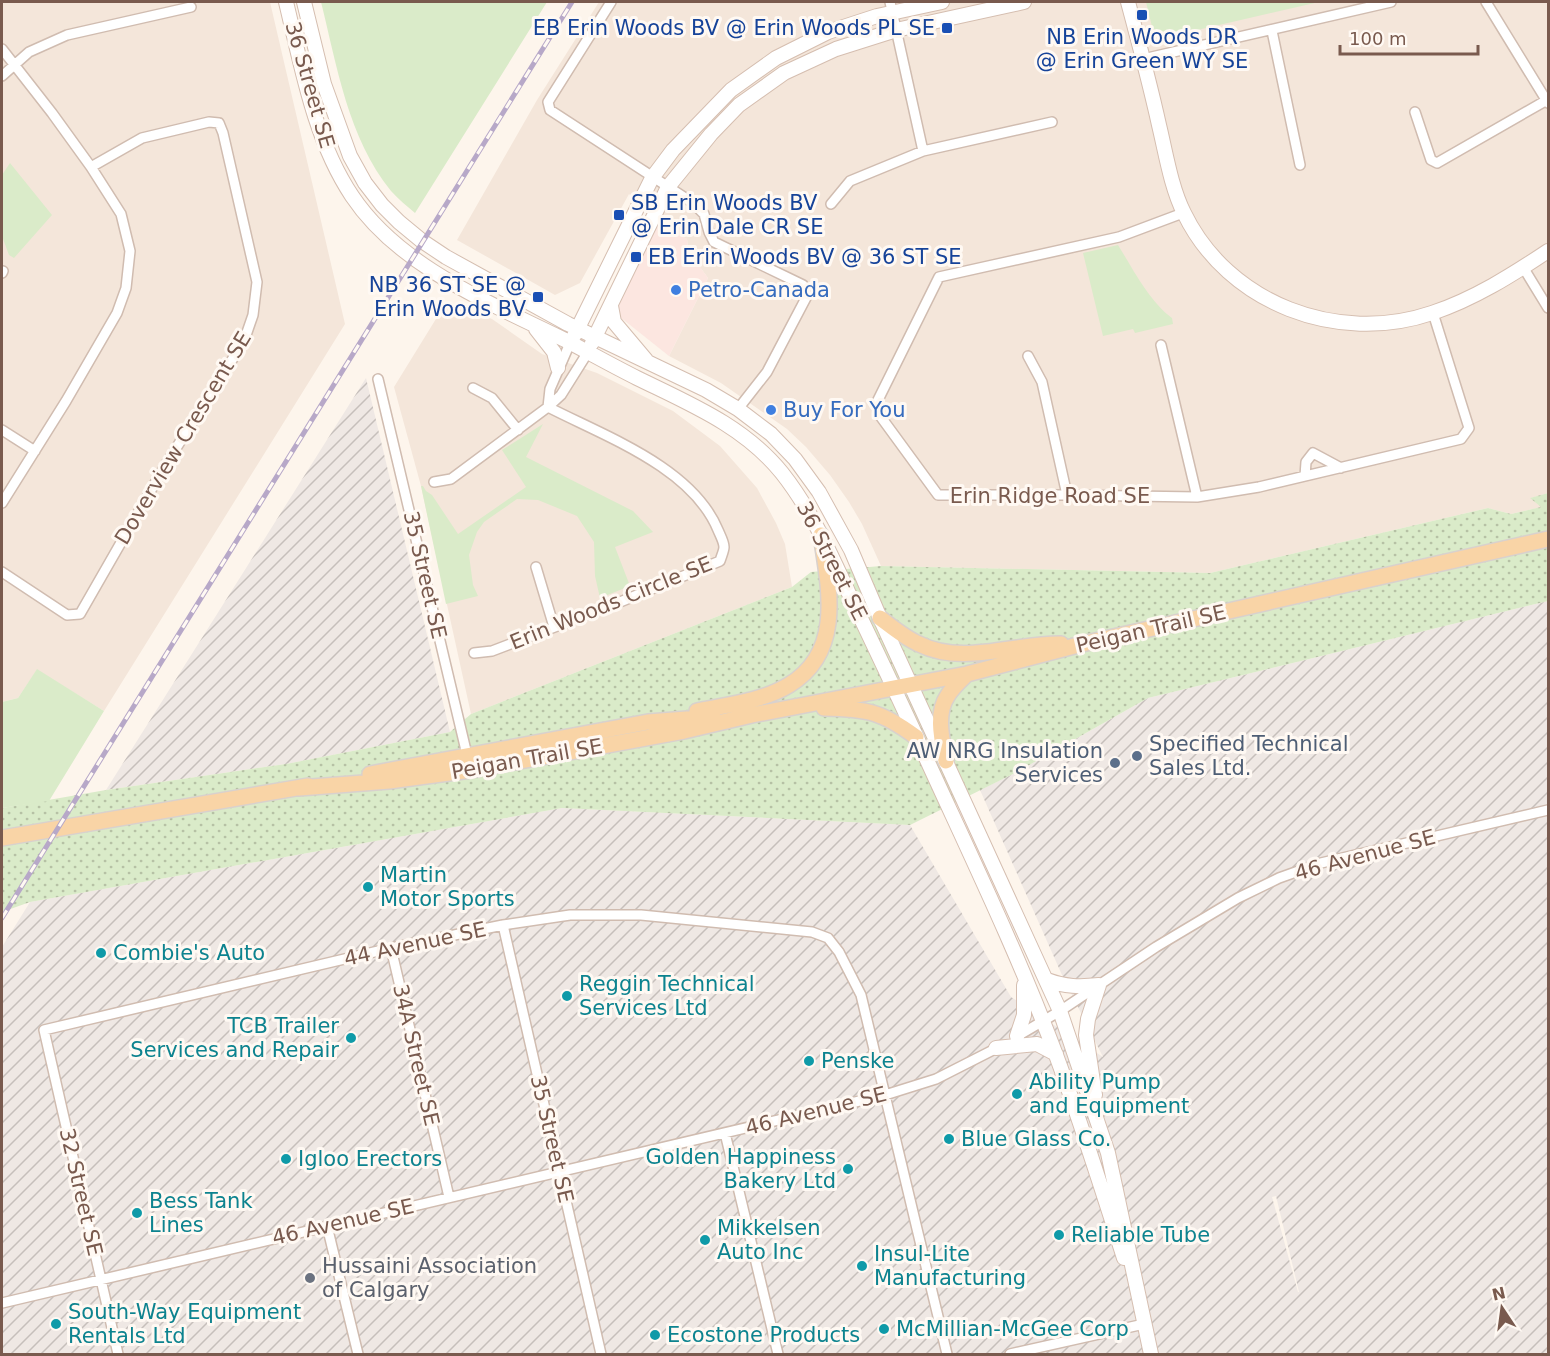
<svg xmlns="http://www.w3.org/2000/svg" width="1550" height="1356" font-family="'DejaVu Sans',sans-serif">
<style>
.residential{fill:#f4e6da}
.commercial{fill:#fce6e0}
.industrial{fill:url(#industrial-furrows);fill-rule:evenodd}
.grass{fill:url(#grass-dots)}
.green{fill:#daebc9}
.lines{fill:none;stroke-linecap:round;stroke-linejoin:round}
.street-casing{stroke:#d0bcb0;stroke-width:12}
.secondary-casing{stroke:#d5beb0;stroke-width:16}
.primary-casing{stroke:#d9d1cd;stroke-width:18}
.street{stroke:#fff;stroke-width:9}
.secondary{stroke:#fff;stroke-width:14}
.primary{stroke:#f9d4a6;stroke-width:15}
.rail-casing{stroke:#b7a8c8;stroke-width:5}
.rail{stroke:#fff9f3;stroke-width:3;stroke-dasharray:9;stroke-linecap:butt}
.transit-dot{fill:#1a4fb4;stroke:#fff9f3;stroke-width:2}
.shop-dot{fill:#3f7fe0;stroke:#fff9f3;stroke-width:2}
.service-dot{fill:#5c6f8a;stroke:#fff9f3;stroke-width:2}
.culture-dot{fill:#0f9aa8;stroke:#fff9f3;stroke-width:2}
.worship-dot{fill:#6b7280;stroke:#fff9f3;stroke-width:2}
.labels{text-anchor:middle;stroke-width:6;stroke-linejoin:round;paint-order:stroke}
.transit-label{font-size:21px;fill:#164399;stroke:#fff9f3;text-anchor:end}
.street-label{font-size:21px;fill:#795a4e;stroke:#fff9f3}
.shop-label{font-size:21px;fill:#366cbe;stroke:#fff9f3;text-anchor:start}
.service-label{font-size:21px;fill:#4e5e75;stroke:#fff9f3;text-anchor:start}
.culture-label{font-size:21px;fill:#0d838f;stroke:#fff9f3;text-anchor:start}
.worship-label{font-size:21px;fill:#5b616d;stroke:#fff9f3;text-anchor:start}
</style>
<defs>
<pattern id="industrial-furrows" width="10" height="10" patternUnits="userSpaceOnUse" patternTransform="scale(1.5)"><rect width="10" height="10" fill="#efe8e4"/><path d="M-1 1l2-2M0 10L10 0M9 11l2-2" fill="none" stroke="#c6bfbb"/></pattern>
<pattern id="grass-dots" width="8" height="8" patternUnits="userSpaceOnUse" patternTransform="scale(1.5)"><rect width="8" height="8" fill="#daebc9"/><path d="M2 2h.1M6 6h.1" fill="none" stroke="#b6c1a5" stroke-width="1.8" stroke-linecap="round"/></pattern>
</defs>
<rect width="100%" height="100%" fill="#fdf5ec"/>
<path class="residential" d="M2,2H270L345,324L104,711L37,670L18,698L2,702Z
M599,2H1548V493L1531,498L1542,507L1511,514L1488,508L1210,573L881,566L862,524L849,502L830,475L806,447L787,429L721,383L669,356L708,278L689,252L687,239L658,224L629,194L580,283L555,295L457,240L537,100Z
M447,301L492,319L542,354L597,373L673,411L720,446L757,488L776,523L785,544L792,587L471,714L421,486L394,387Z"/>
<path class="commercial" d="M658,224L687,239L689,252L708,278L669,356L615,313Z"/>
<path class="industrial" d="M366,378L450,732L286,764L106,790Z
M1548,601V1354H2V947L30,902L562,808L910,825L1011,997L1103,1057L1062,975L980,790L1015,773L1148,698ZM1276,1196L1299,1292H1298L1272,1197Z"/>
<path class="grass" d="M1548,493V601L1148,698L1015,773L910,825L562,808L30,902L2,912V808L106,790L286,764L450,732L471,714L792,587L811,572L881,566L1210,573L1488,508L1511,514L1541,507L1530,498Z"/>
<path class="green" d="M321,2H547L415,213C407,206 398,199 391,191C348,138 337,66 321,2Z
M1146,2H1319L1163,38L1154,35Z
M10,163L52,215L14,258L9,255L2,236V175Z
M1118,245C1133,269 1149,301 1172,318L1173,324L1135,333L1133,329L1103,336L1083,253Z
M543,424L526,457L633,511L653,532L615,547L630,586L600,598L595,576L594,542L577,516L538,500L517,499L484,522L477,532L469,555L473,585L478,596L446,604L421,486H423L426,491L432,495L458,534L526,487L502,450Z
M37,669L104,711L49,801L2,808V702L18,698Z"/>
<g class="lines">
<g class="street-casing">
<path id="street" d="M611,2L548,102L550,110L693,203L704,214L709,232L714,242L803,285L807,296L767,372L738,409
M890,2L923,151
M1486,2L1548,103
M1272,31L1300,165
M2,49L52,113L91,167L121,214L130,251L126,288L117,313L66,401L2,503
M1143,59L1391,2
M2,76L29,52L67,35L191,7
M1415,112L1431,160L1437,163L1547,100
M831,204L850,181L923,151L1052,122
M1183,213L1119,237L939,277L877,402L878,413L938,495H1067L1197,497L1259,487L1461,439L1469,428L1433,313
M1523,267L1548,308
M2,273L3,271
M1161,345L1197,497
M1028,356L1042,382L1067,495
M378,379L468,759
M473,388L492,398L518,430
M548,407L550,389L570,343
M2,430L35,451
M1305,476L1306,462L1313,453L1341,468
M434,482L451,479L548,407L561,395L588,352
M536,567L554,627
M2,572L67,615L80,614L166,464L244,341L253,315L257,282L223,133L219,123L209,122L142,138L91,167
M474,653L492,651L620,602L720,561C721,557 724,551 724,547C724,542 720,535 718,530C692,467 604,436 548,407
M503,925L601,1354
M391,948L449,1197
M1016,1037L1060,1011L1156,947L1238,898L1279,878L1321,863L1548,810
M725,1133L778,1354
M327,1226L358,1354
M2,1303L885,1095L936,1079L999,1047
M118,1354L44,1030L391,948L503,925L570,915H641L812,932L828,938L839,952L861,995L947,1354
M1010,1354L1144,1324"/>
</g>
<g class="secondary-casing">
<path id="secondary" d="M286,2C302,68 314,139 352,196C400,268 493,304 567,341C590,353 613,366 637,378C690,404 744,426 782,473C812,511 831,555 851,598C872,641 892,684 912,727C961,836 1014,943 1056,1055C1081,1122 1102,1190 1124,1258
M304,2L324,84L350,156L365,183L382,205L399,222L422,241L446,257L568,324L706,390L738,409L771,434L795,459L819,492L851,550L880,618L1060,1011L1108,1153L1151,1354
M1128,2C1139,43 1150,84 1159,125C1166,154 1171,187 1184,213C1228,304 1338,345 1432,313C1474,299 1512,275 1548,251
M611,306L614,322L646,360
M536,329L554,352L558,368
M574,336L652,178L673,150L731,90L776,58L828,32L877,16L942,2
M592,343L668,187L711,134L739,105L784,73L836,49L896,30L1024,2
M1047,980C1065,987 1080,987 1099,985L1088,1019L1086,1035L1095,1095
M1017,1036L1024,1015V985
M996,1048L1037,1044L1056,1054"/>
</g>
<g class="primary-casing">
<path id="primary" d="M880,618C892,627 905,638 919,644C963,666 1015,643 1061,644
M824,708C867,709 881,711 916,737
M697,711C727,705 763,701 789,685C844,652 829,587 821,535
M946,761C942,740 935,714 948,695C953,687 961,680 967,674
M370,774L648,722L713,717
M299,788L389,781L471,770L684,731L752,715L967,674L1082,644L1548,539
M2,838L308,786"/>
</g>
<use href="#street" class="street"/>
<use href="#secondary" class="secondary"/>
<use href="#primary" class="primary"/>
<g class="rail-casing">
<path id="rail" d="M2,918L572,2"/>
</g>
<use href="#rail" class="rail"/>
</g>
<g class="transit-dot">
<rect x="1136" y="9" width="12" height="12" rx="3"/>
<rect x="941" y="22" width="12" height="12" rx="3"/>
<rect x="613" y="209" width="12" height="12" rx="3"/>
<rect x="630" y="251" width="12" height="12" rx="3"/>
<rect x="532" y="291" width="12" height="12" rx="3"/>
</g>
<g class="shop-dot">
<circle cx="676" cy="290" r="6"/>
<circle cx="771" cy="410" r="6"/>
</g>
<g class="service-dot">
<circle cx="1137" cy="756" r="6"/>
<circle cx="1115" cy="763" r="6"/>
</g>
<g class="culture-dot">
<circle cx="368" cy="887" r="6"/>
<circle cx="101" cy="953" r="6"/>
<circle cx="567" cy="996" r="6"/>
<circle cx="351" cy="1038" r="6"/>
<circle cx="809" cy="1061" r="6"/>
<circle cx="1017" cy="1094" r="6"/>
<circle cx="949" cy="1139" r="6"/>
<circle cx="286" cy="1159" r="6"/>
<circle cx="848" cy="1169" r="6"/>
<circle cx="137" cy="1213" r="6"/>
<circle cx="1059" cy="1235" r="6"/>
<circle cx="705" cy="1240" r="6"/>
<circle cx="862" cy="1266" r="6"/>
<circle cx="56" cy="1324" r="6"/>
<circle cx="884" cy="1329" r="6"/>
<circle cx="655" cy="1335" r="6"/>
</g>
<circle class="worship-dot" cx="310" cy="1278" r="6"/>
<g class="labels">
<g class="transit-label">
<text x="935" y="35">EB Erin Woods BV @ Erin Woods PL SE</text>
<text x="1142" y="44" text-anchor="middle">NB Erin Woods DR<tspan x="1142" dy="24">@ Erin Green WY SE</tspan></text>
<text x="631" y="210" text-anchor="start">SB Erin Woods BV<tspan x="631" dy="24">@ Erin Dale CR SE</tspan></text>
<text x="648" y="264" text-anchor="start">EB Erin Woods BV @ 36 ST SE</text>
<text x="526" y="292">NB 36 ST SE @<tspan x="526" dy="24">Erin Woods BV</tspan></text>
</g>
<g class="street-label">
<text transform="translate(310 85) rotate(74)" y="7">36 Street SE</text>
<text transform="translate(183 438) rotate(-59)" y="7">Doverview Crescent SE</text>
<text x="1050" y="503">Erin Ridge Road SE</text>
<text transform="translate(832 561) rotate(63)" y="7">36 Street SE</text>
<text transform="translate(425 575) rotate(77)" y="7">35 Street SE</text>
<text transform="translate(611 603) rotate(-22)" y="7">Erin Woods Circle SE</text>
<text transform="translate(1151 629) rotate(-13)" y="7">Peigan Trail SE</text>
<text transform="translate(527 759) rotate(-10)" y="7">Peigan Trail SE</text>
<text transform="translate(1365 855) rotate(-15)" y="7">46 Avenue SE</text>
<text transform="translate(415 944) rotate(-12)" y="7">44 Avenue SE</text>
<text transform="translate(416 1055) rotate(77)" y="7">34A Street SE</text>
<text transform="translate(816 1111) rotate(-14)" y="7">46 Avenue SE</text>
<text transform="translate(552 1139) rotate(77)" y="7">35 Street SE</text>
<text transform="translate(81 1192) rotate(77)" y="7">32 Street SE</text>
<text transform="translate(343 1222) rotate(-13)" y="7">46 Avenue SE</text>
</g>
<g class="shop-label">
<text x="688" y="297">Petro-Canada</text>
<text x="783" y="417">Buy For You</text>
</g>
<g class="service-label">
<text x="1149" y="751">Specified Technical<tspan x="1149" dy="24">Sales Ltd.</tspan></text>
<text x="1103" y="758" text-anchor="end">AW NRG Insulation<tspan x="1103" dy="24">Services</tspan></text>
</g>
<g class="culture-label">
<text x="380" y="882">Martin<tspan x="380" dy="24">Motor Sports</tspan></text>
<text x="113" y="960">Combie's Auto</text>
<text x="579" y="991">Reggin Technical<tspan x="579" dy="24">Services Ltd</tspan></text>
<text x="339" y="1033" text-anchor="end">TCB Trailer<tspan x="339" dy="24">Services and Repair</tspan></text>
<text x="821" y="1068">Penske</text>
<text x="1029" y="1089">Ability Pump<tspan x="1029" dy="24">and Equipment</tspan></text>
<text x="961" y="1146">Blue Glass Co.</text>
<text x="836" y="1164" text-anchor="end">Golden Happiness<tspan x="836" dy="24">Bakery Ltd</tspan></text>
<text x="298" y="1166">Igloo Erectors</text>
<text x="149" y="1208">Bess Tank<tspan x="149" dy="24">Lines</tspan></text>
<text x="717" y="1235">Mikkelsen<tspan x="717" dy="24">Auto Inc</tspan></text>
<text x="1071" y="1242">Reliable Tube</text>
<text x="874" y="1261">Insul-Lite<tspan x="874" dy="24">Manufacturing</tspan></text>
<text x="68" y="1319">South-Way Equipment<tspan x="68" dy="24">Rentals Ltd</tspan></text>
<text x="896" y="1336">McMillian-McGee Corp</text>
<text x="667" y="1342">Ecostone Products</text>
</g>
<g class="worship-label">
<text x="322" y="1273">Hussaini Association<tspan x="322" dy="24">of Calgary</tspan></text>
</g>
</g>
<rect width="1550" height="1356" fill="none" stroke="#795a4e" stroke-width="6"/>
<g transform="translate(1502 1308) rotate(347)" stroke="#fff9f3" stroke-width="4.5" paint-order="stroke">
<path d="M0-4.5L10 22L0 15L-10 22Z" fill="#795a4e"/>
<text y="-9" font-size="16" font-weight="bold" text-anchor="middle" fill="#795a4e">N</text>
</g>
<path d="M1340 45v9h138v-9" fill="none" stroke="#795a4e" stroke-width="3"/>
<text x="1349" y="45" font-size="18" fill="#795a4e" stroke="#fff9f3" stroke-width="4.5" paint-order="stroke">100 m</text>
</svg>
